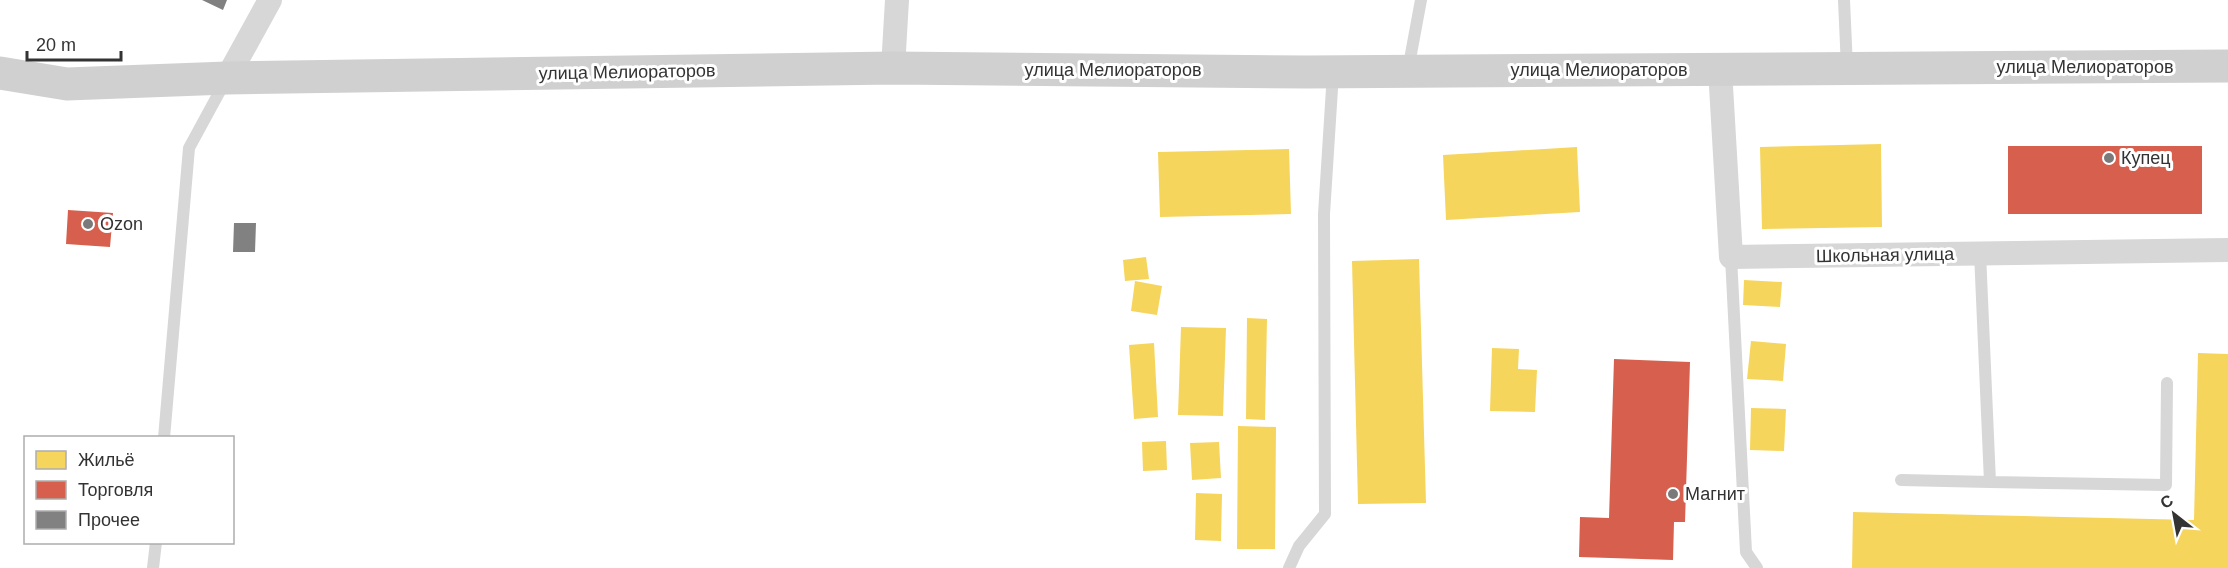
<svg xmlns="http://www.w3.org/2000/svg" width="2228" height="568" font-family="Helvetica,sans-serif">
<style>
.homes{fill:#f6d55c}
.shops{fill:#d6604d}
.building{fill:#818181}
.lines{fill:none;stroke-linecap:round;stroke-linejoin:round}
.lane{stroke:#d7d7d7;stroke-width:12}
.street{stroke:#d7d7d7;stroke-width:24}
.secondary{stroke:#d0d0d0;stroke-width:33}
.poi-dot{fill:#7a7a7a;stroke:#fff;stroke-width:2}
.labels{text-anchor:middle;stroke-width:6;stroke-linejoin:round;paint-order:stroke}
.street-label{font-size:18px;fill:#333;stroke:#fff}
.poi-label{font-size:18px;fill:#333;stroke:#fff;text-anchor:start}
</style>
<rect width="100%" height="100%" fill="#fff"/>
<path class="homes" d="M1881,144L1882,227L1762,229L1760,147Z
M1577,147L1580,212L1446,220L1443,155Z
M1289,149L1291,214L1160,217L1158,152Z
M1146,257L1149,279L1125,281L1123,260Z
M1419,259L1426,503L1358,504L1352,261Z
M1744,280L1782,282L1780,307L1743,305Z
M1135,281L1162,286L1157,315L1131,311Z
M1247,318L1267,319L1265,420L1246,419Z
M1181,327L1226,328L1223,416L1178,415Z
M1751,341L1786,344L1783,381L1747,379Z
M1154,343L1158,417L1134,419L1129,345Z
M1492,348L1519,349L1518,369L1537,370L1535,412L1490,411Z
M2198,353L2228,354V568H1852L1853,512L2194,520Z
M1751,408L1786,409L1784,451L1750,450Z
M1238,426L1276,427L1275,549H1237Z
M1166,441L1167,470L1143,471L1142,442Z
M1219,442L1221,478L1192,480L1190,443Z
M1196,493L1222,494L1221,541L1195,540Z"/>
<path class="shops" d="M2008,146H2202V214H2008Z
M68,210L113,213L110,247L66,244Z
M1614,359L1690,362L1685,522H1674L1673,560L1579,557L1580,517L1609,518Z"/>
<path class="building" d="M202,0H227L223,10Z
M234,223H256L255,252H233Z"/>
<g class="lines">
<path class="lane" d="M1844,0L1847,68
M1408,70L1421,0
M1980,253L1990,482L2166,485L2167,383
M1731,257L1746,552L1757,568
M164,438L189,148L226,80
M1901,480L1990,482
M153,568L156,542
M1289,568L1299,546L1325,514L1324,214L1333,73"/>
<path class="street" d="M893,68L897,0
M1720,69L1731,257L2228,250
M227,78L270,0"/>
<path class="secondary" d="M0,73L67,84L227,78L893,68L1307,72L2228,66"/>
</g>
<g class="poi-dot">
<circle cx="2109" cy="158" r="6"/>
<circle cx="88" cy="224" r="6"/>
<circle cx="1673" cy="494" r="6"/>
</g>
<g class="labels">
<g class="street-label">
<text x="2085" y="73">улица Мелиораторов</text>
<text x="1113" y="76">улица Мелиораторов</text>
<text x="1599" y="76">улица Мелиораторов</text>
<text transform="translate(627 72) rotate(-1)" y="6">улица Мелиораторов</text>
<text transform="translate(1885 255) rotate(-1)" y="6">Школьная улица</text>
</g>
<g class="poi-label">
<text x="2121" y="164">Купец</text>
<text x="100" y="230">Ozon</text>
<text x="1685" y="500">Магнит</text>
</g>
</g>
<rect x="24" y="436" width="210" height="108" fill="#ffffff" stroke="#adadad" stroke-width="1.5"/>
<rect x="36" y="451" width="30" height="18" fill="#f6d55c" stroke="#adadad" stroke-width="1.5"/>
<text x="78" y="466" font-size="18" fill="#333333">Жильё</text>
<rect x="36" y="481" width="30" height="18" fill="#d6604d" stroke="#adadad" stroke-width="1.5"/>
<text x="78" y="496" font-size="18" fill="#333333">Торговля</text>
<rect x="36" y="511" width="30" height="18" fill="#818181" stroke="#adadad" stroke-width="1.5"/>
<text x="78" y="526" font-size="18" fill="#333333">Прочее</text>
<g transform="translate(2174 514) rotate(329)" stroke="#ffffff" stroke-width="4.5" paint-order="stroke">
<path d="M0-4.5L10 22L0 15L-10 22Z" fill="#333333"/>
<text y="-9" font-size="16" font-weight="bold" text-anchor="middle" fill="#333333">С</text>
</g>
<path d="M27 51v9h94v-9" fill="none" stroke="#333333" stroke-width="3"/>
<text x="36" y="51" font-size="18" fill="#333333" stroke="#ffffff" stroke-width="4.5" paint-order="stroke">20 m</text>
</svg>
